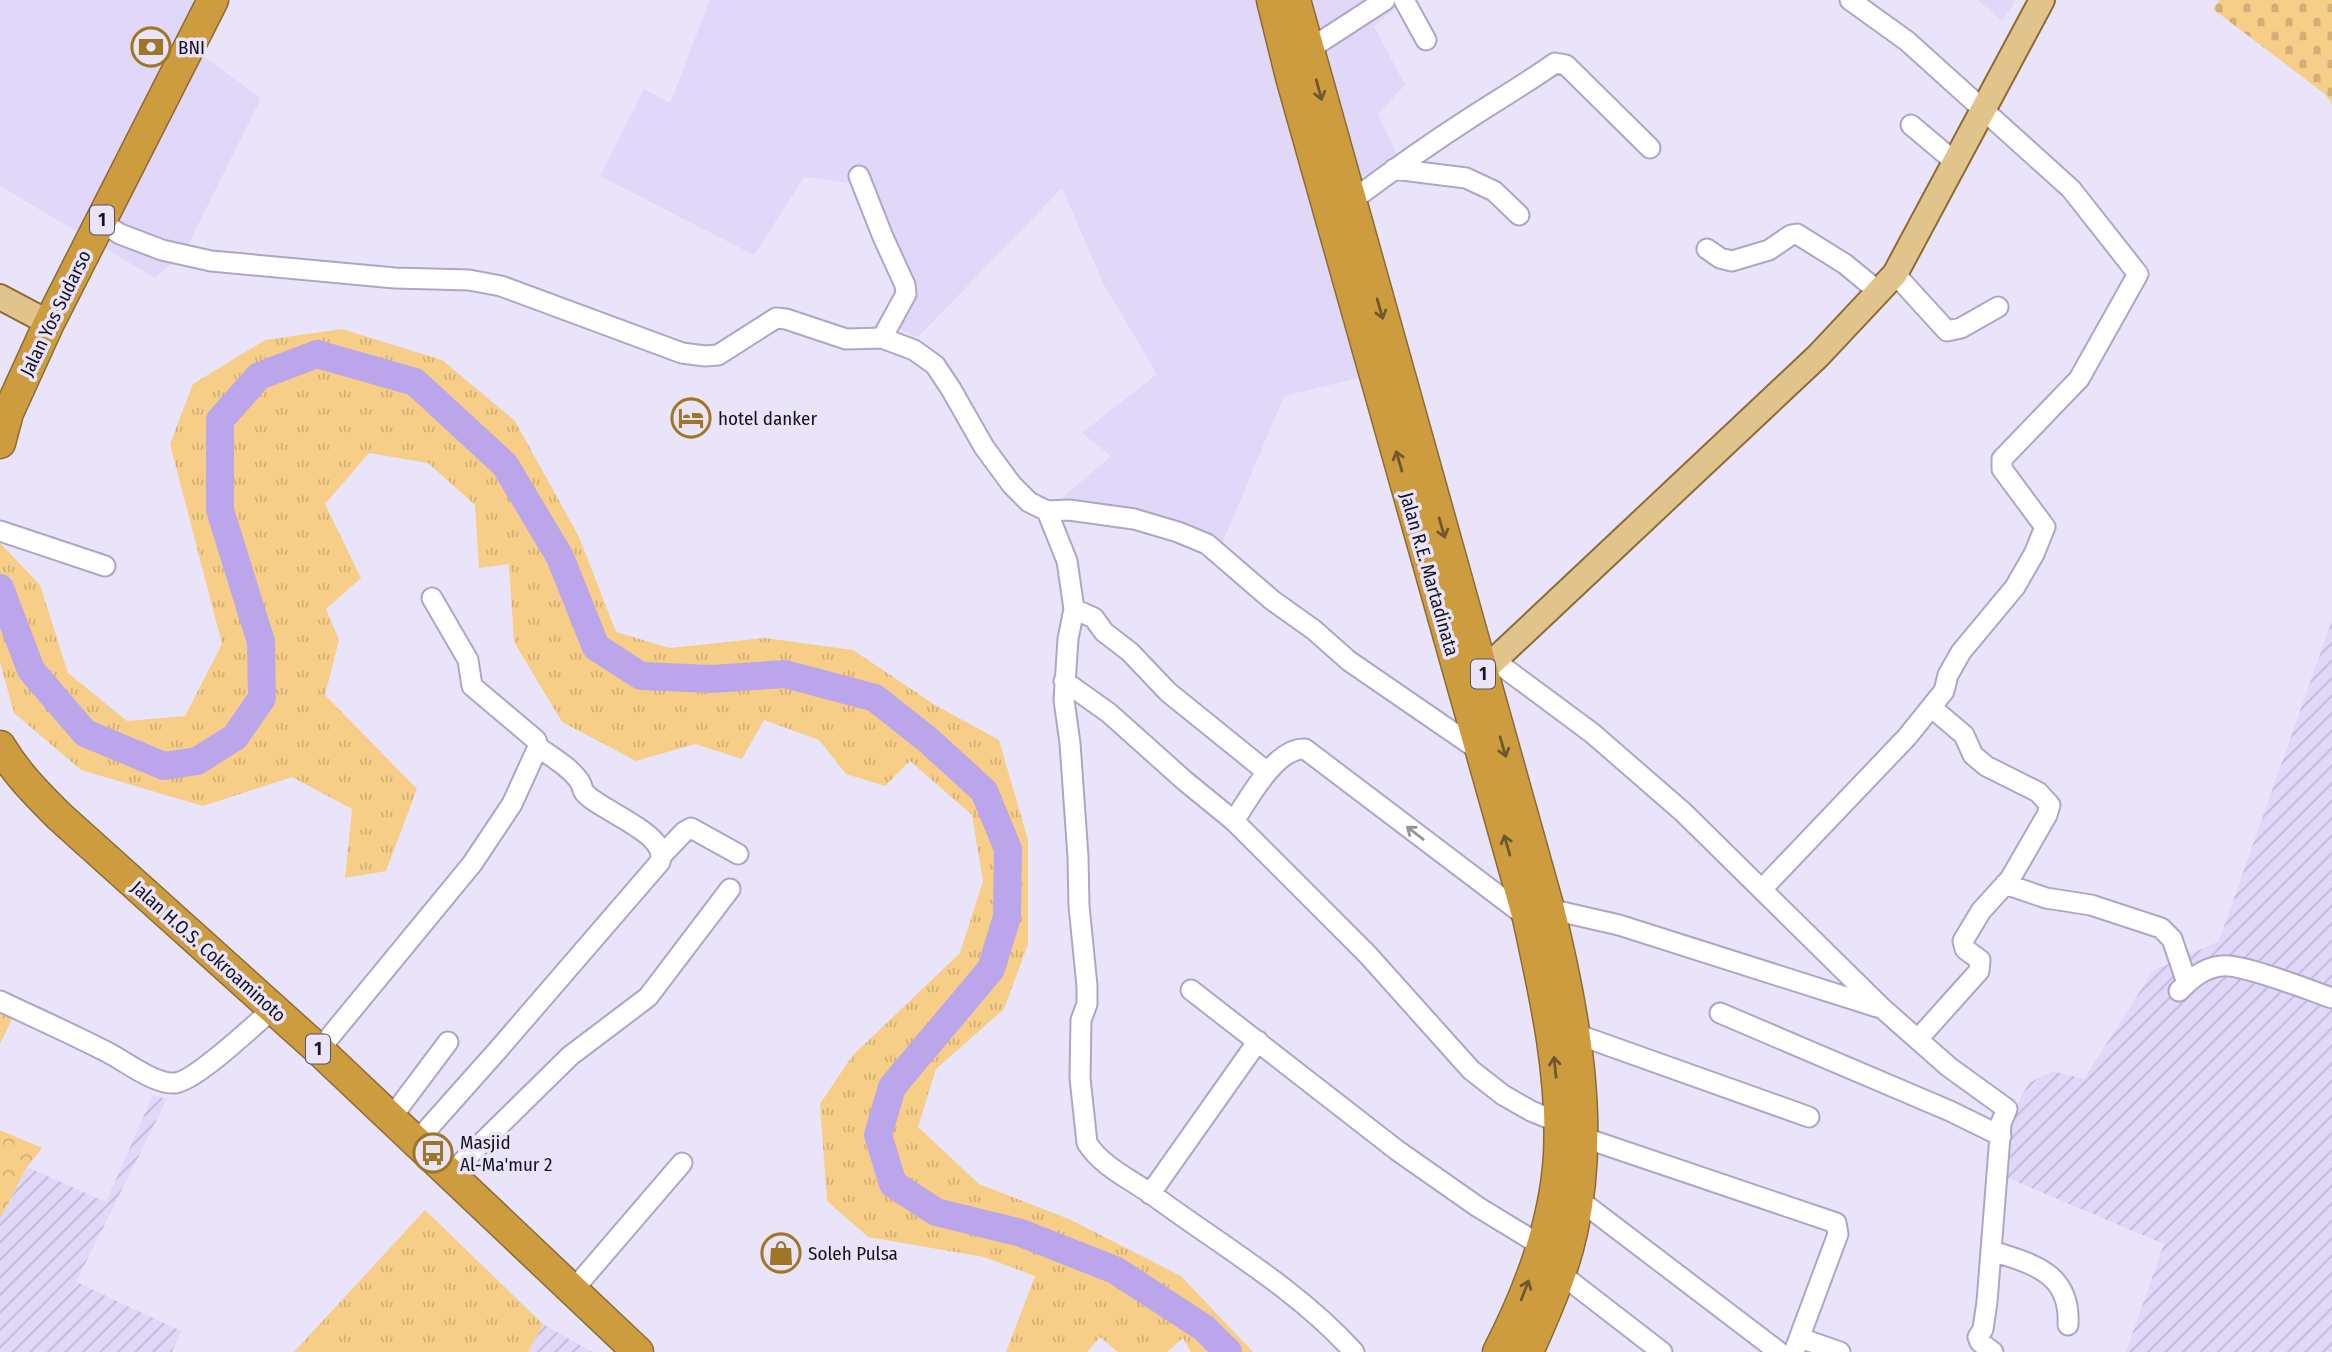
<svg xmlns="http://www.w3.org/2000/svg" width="2332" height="1352" font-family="'Fira Sans Condensed',sans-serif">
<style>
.built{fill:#e0d7f9}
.industrial{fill:url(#industrial-furrows)}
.grass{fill:url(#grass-tufts)}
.forest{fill:url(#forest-crowns)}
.cemetery{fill:url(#cemetery-stones)}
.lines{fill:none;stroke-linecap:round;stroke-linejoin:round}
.river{stroke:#bca6eb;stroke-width:28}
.minor-casing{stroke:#afa5c7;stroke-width:23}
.major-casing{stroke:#8c6c33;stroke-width:28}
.highway-casing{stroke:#8c6c33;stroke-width:33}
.minor{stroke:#fff;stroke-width:19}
.major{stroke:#e0c48c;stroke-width:24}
.highway{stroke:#cc9c3f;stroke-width:30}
.oneway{stroke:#71572e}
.oneway2{stroke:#96949a}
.labels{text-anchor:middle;stroke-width:7;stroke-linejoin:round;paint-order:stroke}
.shield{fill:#eae4fa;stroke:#565160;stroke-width:2}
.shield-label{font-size:18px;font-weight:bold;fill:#16121e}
.poi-label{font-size:19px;fill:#16121e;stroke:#eae4fa;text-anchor:start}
.street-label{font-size:19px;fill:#16121e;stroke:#eae4fa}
</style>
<defs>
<pattern id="industrial-furrows" width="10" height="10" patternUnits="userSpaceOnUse" patternTransform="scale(1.75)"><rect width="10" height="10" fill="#e0d7f9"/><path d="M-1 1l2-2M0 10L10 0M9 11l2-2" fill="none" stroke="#bfb8d5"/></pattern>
<pattern id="grass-tufts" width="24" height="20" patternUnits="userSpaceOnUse" patternTransform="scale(1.75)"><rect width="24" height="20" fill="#f6ce88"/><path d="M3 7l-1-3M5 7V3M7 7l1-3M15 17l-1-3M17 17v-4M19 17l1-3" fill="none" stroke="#d2b075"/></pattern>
<pattern id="forest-crowns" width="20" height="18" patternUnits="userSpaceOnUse" patternTransform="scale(1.75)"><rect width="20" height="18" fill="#f6ce88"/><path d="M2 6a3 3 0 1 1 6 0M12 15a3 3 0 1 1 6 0" fill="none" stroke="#d2b075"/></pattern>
<pattern id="cemetery-stones" width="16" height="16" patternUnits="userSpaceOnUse" patternTransform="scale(1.75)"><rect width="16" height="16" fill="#f6ce88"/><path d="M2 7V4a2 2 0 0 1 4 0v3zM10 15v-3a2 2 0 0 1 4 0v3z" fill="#d2b075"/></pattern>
</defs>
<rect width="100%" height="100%" fill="#eae4fa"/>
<path class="built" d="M0,0H230L200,54L261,98L184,253L155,278L0,186Z
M710,0H1406L1374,26L1405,85L1378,114L1397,155L1327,198L1375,374L1284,396L1218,553L1183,534L1047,511L1111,456L1082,433L1157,374L1104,285L1062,188L918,337L884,323L901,279L866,185L804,177L754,255L600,176L644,89L670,103Z
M1978,0H2016L2002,21Z"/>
<path class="industrial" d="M2332,620V1352H2126L2164,1244L2008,1178L2010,1117L2029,1083L2052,1071L2084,1079L2153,971L2219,941Z
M153,1095L167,1099L76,1282L181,1331L172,1352H0V1219L27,1167L106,1202Z
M543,1324L592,1352H528Z"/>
<path class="grass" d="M342,329L442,360L515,421L579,537L616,632L670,648L765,638L853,650L935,705L999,740L1028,840V944L1004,1009L936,1069L918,1127L979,1184L1069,1219L1181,1276L1253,1352H1191L1183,1338L1167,1352H1118L1100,1337L1087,1352H1006L1035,1276L984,1257L868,1237L827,1201L820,1104L852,1056L960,953L983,881L972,815L910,761L885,786L846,774L819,740L764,720L742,759L695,744L636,761L562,722L514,642L509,564L479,568L475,505L428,463L369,453L325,504L361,578L326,609L339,640L325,695L417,789L386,871L345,878L352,809L292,777L203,806L81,770L14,713L0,662V543L40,585L68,673L127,721L185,716L222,644L170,444L193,384L265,340Z
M425,1210L543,1324L528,1352H294Z"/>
<path class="forest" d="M0,1007L15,1013L0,1044Z
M0,1130L42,1148L27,1167L0,1219Z"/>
<path class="cemetery" d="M2220,0H2332V104L2326,95L2213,9Z"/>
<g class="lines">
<path class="river" d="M0,588L31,670L85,733L164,766L197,761L235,737L262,698L261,642L220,510V420L259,376L317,354L415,382L505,465L560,557L596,647L641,676L711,679L785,674L875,698L928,740L984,791L1008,849L1007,917L991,969L892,1087L878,1135L893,1184L936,1212L1021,1233L1115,1270L1204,1328L1228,1352"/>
<g class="minor-casing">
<path id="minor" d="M1404,0L1426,40
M1308,50L1385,0
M1911,125L1955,162
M1394,169L1466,178L1494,191L1519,215
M859,176L883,237L905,285L906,294L882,338
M1350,202C1390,172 1431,143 1473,116C1501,98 1528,82 1555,63L1566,65L1650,148
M101,222L120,234L162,250L211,261L395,278L469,280L501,286L682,353L705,356L718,355L776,318L786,319L846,339L882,338L914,350L935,365L951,389L984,447L1012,485L1029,502L1047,511L1069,510L1134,519L1178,532L1207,544L1272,600L1314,630L1349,661L1480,751
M1707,249L1720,258L1732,261L1769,250L1791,235L1797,234L1845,264L1879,292
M1895,274L1947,331L1961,328L1998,307
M1047,511L1067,561L1074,609L1068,639L1064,700L1070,743L1078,857L1079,906L1087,986V1004L1081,1020L1080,1078L1087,1143C1102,1167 1132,1180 1154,1196C1222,1246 1297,1289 1354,1352
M0,531L105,566
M1074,609L1094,618L1104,632L1130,652L1168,692L1267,772
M1495,661L1592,733L1683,812L1882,1008L1949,1067L2007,1109L2001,1123L1987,1302L1983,1329L1978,1337L1980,1342L1993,1352
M1064,681L1109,713L1185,781L1234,821L1368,955L1471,1070L1503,1095L1531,1111L1558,1122
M1234,821C1248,800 1276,747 1305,749L1528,918
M663,854L684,832L691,828L738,854
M2005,884L2046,898L2091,905L2161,928L2172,939L2187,983
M1762,889L1907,737L1944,691L1948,675L1961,652L2015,587L2034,554L2045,527L2002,469V459L2079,379L2138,274L2071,189L1907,41L1850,0
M1549,909L1619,925L1877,1007
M1191,990L1398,1151L1478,1207L1542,1246
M2179,991C2191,979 2203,968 2221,966C2241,963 2309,990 2332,998
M0,1001C36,1018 72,1034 107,1052C125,1061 155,1085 175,1083C196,1081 255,1024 273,1009
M1720,1013L1950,1111L2001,1136
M1576,1034L1809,1117
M1918,1039L1979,971L1980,960L1965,949L1963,941L1981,911L2010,879L2047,815L2050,805L2038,792L1986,766L1973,755L1964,735L1931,707
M319,1050L472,864L512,804L538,747L536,740L472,686L468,660L432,598
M391,1118L448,1042
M1582,1137L1836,1223L1838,1234L1794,1352
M416,1142L497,1051L660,862C670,833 599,811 584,792C582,789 582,785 580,782C571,768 552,757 538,747
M450,1174L570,1056L648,997L730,889
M1150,1194L1258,1041
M1578,1199L1779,1352
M1992,1251C2033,1264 2071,1273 2068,1325
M1561,1274L1662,1352
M573,1290L682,1163
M1800,1338L1840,1352"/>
</g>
<g class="major-casing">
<path id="major" d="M0,297L49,323
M1482,672L1818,356L1895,274L2042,0"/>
</g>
<g class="highway-casing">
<path id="highway" d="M1272,0L1291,77L1528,918C1545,996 1563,1075 1559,1155C1555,1223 1529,1292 1498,1352
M1295,0L1549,909C1574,1011 1596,1126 1572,1232C1563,1274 1545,1313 1528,1352
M0,443L8,413L49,323L213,0
M0,746C16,773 37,794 59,816L319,1050L638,1352"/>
</g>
<use href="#minor" class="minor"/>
<use href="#major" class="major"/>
<use href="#highway" class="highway"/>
</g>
<defs><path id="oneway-shaft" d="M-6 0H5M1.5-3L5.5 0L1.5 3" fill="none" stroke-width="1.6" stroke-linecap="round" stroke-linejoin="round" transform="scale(1.75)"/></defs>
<g class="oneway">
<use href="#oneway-shaft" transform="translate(1319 90) rotate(75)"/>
<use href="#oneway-shaft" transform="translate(1380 309) rotate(74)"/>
<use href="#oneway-shaft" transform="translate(1399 461) rotate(-106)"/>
<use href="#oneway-shaft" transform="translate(1442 528) rotate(74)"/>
<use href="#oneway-shaft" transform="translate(1503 747) rotate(74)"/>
<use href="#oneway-shaft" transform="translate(1507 845) rotate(-106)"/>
<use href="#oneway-shaft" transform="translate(1555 1067) rotate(-96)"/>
<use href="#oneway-shaft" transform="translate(1525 1290) rotate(-69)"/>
</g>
<use class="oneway2" href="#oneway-shaft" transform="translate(1415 833) rotate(-142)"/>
<defs>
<g id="bank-ring" transform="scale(2.0125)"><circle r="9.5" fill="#eae4fa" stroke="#9f7625" stroke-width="1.5"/><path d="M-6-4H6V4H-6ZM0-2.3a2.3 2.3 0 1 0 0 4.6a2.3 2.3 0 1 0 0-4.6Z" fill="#9f7625"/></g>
<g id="hotel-ring" transform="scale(2.0125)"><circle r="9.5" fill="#eae4fa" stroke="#9f7625" stroke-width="1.5"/><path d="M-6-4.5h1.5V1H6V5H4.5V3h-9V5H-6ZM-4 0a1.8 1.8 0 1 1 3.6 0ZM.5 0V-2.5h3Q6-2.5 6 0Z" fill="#9f7625"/></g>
<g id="bus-ring" transform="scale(2.0125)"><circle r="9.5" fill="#eae4fa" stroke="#9f7625" stroke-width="1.5"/><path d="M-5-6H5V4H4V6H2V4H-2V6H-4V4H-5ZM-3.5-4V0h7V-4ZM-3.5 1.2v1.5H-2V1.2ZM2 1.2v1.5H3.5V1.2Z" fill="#9f7625"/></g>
<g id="shop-ring" transform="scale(2.0125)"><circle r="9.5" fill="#eae4fa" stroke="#9f7625" stroke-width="1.5"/><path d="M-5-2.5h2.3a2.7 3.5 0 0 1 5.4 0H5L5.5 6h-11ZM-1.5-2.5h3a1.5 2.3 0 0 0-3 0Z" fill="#9f7625"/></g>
</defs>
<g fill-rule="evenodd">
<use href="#bank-ring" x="151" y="47"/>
<use href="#hotel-ring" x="691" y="418"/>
<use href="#bus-ring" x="433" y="1153"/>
<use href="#shop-ring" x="781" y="1253"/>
</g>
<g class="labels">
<g class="shield">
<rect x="90" y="205.5" width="24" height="29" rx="5"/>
<rect x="1471" y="659.5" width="24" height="29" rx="5"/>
<rect x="306" y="1034.5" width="24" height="29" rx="5"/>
</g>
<g class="shield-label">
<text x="102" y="226">1</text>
<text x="1483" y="680">1</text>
<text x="318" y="1055">1</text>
</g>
<g class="poi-label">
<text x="178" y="54">BNI</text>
<text x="718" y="425">hotel danker</text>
<text x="460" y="1149">Masjid<tspan x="460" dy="22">Al-Ma'mur 2</tspan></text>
<text x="808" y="1260">Soleh Pulsa</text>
</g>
<g class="street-label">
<text transform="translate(55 313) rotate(-64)" y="7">Jalan Yos Sudarso</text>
<text transform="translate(1430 574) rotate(74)" y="7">Jalan R.E. Martadinata</text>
<text transform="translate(209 951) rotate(42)" y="7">Jalan H.O.S. Cokroaminoto</text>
</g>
</g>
</svg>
